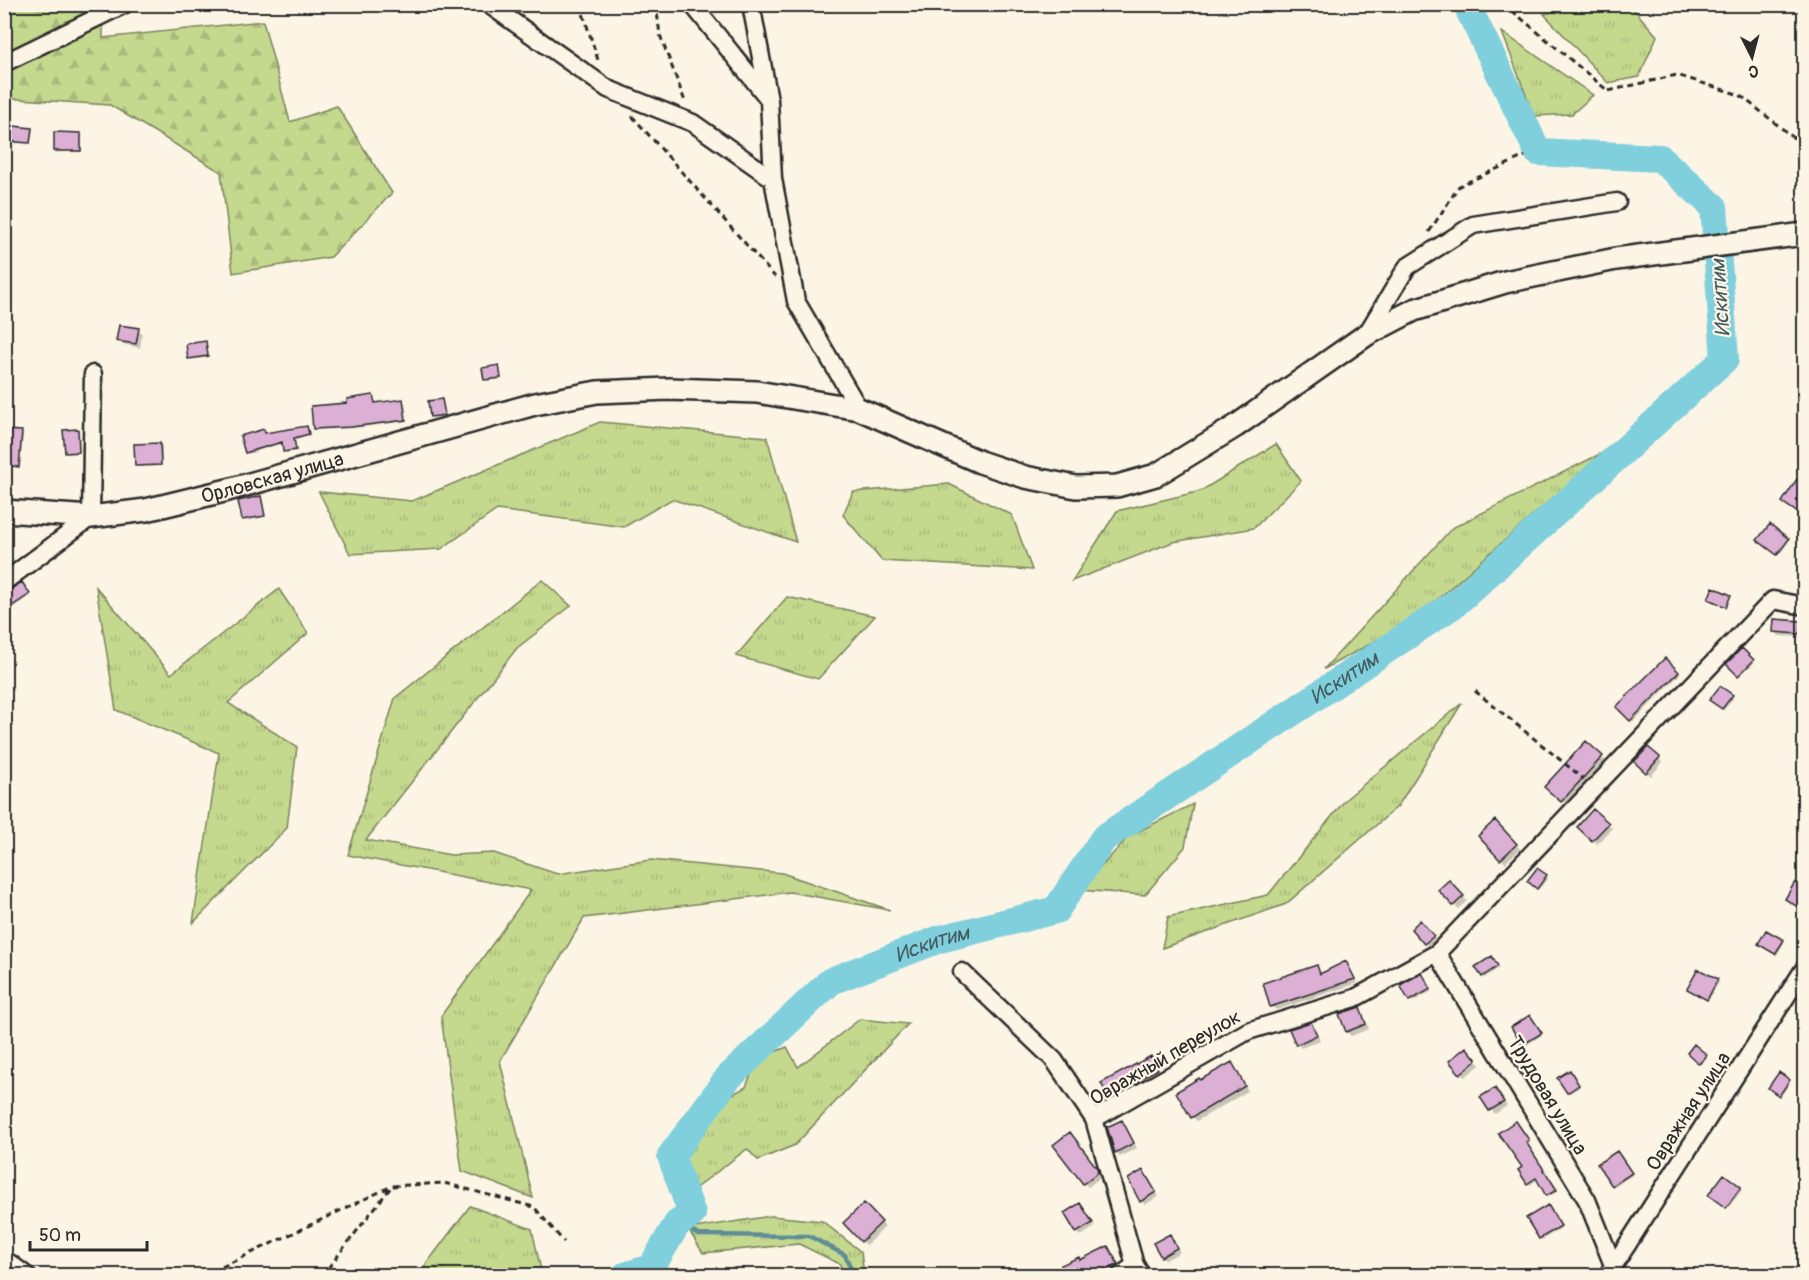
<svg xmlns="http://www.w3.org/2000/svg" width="1809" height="1280" font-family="Pangolin,sans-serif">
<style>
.grass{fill:url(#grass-tufts);stroke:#78825c;stroke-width:1.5}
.forest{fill:url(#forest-firs);stroke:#78825c;stroke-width:1.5}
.shadow{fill:#0003}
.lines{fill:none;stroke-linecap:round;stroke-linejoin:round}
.stream{stroke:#5e8d96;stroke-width:4.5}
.river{stroke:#80cfdd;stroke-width:28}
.building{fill:#dcb0d5;stroke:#2b2b2b;stroke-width:1.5}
.minor-casing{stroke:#2b2b2b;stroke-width:21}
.major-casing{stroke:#2b2b2b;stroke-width:26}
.path{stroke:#2b2b2b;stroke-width:3;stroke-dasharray:6 4.5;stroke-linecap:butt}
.minor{stroke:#fcf5e5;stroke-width:16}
.major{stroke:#fcf5e5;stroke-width:21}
.labels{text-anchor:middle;stroke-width:4.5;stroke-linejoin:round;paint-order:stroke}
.street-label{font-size:20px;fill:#2b2b2b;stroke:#fcf5e5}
.water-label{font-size:21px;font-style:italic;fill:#445c60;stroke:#fcf5e5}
</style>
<defs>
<pattern id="grass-tufts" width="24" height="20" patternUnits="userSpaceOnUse" patternTransform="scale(1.5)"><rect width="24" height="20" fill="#c4d98e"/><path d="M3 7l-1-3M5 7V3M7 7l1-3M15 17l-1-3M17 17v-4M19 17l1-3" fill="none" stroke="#a9ba7b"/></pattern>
<pattern id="forest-firs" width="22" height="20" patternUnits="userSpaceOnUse" patternTransform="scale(1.5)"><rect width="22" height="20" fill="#c4d98e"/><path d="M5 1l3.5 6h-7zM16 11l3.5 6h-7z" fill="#a9ba7b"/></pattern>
</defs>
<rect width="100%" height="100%" fill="#fcf5e5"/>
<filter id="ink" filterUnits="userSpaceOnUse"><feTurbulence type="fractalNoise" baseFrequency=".0167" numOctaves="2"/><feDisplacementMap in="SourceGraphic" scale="12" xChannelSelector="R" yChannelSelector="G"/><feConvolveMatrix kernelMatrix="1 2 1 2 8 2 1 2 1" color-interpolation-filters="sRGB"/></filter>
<g filter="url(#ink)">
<path class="grass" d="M1584,5H1630L1657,36L1639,77L1608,83L1544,14Z
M1502,32L1593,95L1572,114L1534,116Z
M600,422L767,437L796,542L672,499L624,527L497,510L441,549L350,554L319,492L412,501Z
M1276,444L1301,481L1254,528L1173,542L1072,581L1117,511L1201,491Z
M1606,451L1414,620L1324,669L1452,528Z
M949,484L1012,515L1032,570L882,561L843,515L853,492Z
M542,580L571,606L517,648L366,840L451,855L494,853L557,874L651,860L782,873L890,910L790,892L584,918L500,1061L533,1198L462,1171L441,1016L531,890L348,855L395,698Z
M96,587L171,674L279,589L308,633L228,703L297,747L287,828L193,923L219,753L116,710Z
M787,597L875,616L818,679L736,656Z
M1462,703L1398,806L1286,904L1162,948L1168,917L1268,895L1346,799Z
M1193,804L1185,847L1145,895L1080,890L1129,836Z
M860,1019L908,1024L795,1145L758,1160L747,1149L693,1190L683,1155L720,1101L746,1087L757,1059L787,1047L798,1067Z
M470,1206L532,1229L542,1275H418Z
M771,1216L822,1221L861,1252L864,1275H842L840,1264L799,1244L703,1253L688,1229Z"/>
<path class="forest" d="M4,5H103V38L263,21L290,122L337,106L392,193L331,257L233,273L221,172L110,105L5,98Z"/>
<path class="shadow" d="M4,127L31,129L33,131L31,144L4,142Z
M81,134L82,136V152H57L56,150Z
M138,330L142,334L140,348L122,344L118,340Z
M206,343L209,357L191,360L189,358Z
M498,367L502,379L487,381L485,379Z
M373,397L375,404L403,401L405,403L407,421L354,428L316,430L315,429L349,405Z
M441,401L445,416L434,418L432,417Z
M307,428L310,435L294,440L296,451L286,453L283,443L248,454L247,452L263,430L266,435Z
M77,430L79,432L80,453L68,454L66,452Z
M4,431L22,433L23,434L20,468L4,466Z
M160,445L162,446V466L138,467L136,465Z
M260,498L265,517L245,521L243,520Z
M1770,526L1789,541L1779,555L1759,540Z
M24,585L31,596L14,607L13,605Z
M1800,622L1804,626V637L1779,636L1775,632Z
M1742,650L1754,663L1740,676L1728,664Z
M1665,660L1679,675L1633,722L1618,707Z
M1721,688L1733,698L1724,710L1711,700Z
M1586,743L1606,761L1566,805L1547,787Z
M1648,749L1663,762L1651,776L1636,762Z
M1593,811L1612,828L1597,844L1579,827Z
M1495,822L1520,849L1505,863L1480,836Z
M1538,870L1548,878L1539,889L1529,881Z
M1449,882L1467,901L1458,909L1440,890Z
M1424,926L1437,941L1429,947L1425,943Z
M1783,941L1784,943L1777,955L1762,946Z
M1493,959L1499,968L1484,978L1483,976Z
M1345,963L1350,967L1358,983L1276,1010L1272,1006L1316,966L1322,974Z
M1424,976L1432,991L1412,1002L1410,1000Z
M1717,981L1719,982L1709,1000L1691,991Z
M1359,1009L1363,1013L1369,1029L1351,1036L1347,1032Z
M1532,1019L1542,1035L1525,1046L1524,1044Z
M1311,1024L1315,1028L1320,1040L1301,1048L1297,1044Z
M1695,1047L1707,1058L1701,1064L1689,1053Z
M1469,1053L1480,1065L1465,1077L1451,1061Z
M1151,1058L1161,1073L1114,1099L1103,1083Z
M1232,1064L1236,1068L1248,1091L1197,1121L1193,1117L1200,1081Z
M1571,1073L1580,1087L1570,1093L1568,1092Z
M1780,1075L1790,1083L1781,1096L1770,1088Z
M1499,1094L1507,1106L1495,1114L1482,1098Z
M1122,1121L1126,1126L1137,1148L1120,1157L1116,1153L1109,1128Z
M1517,1124L1530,1142L1526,1144L1557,1192L1549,1197L1538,1179L1530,1185L1520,1170L1524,1167Z
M1074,1138L1101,1174V1177L1088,1187L1084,1183Z
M1618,1154L1632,1175L1615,1187L1613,1185Z
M1143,1172L1159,1196L1145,1205L1141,1201Z
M1724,1176L1742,1190L1728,1208L1712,1196Z
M864,1205L885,1227L866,1245L845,1223Z
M1080,1205L1095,1227L1081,1236L1077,1232Z
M1549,1208L1561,1228L1542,1240L1528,1219Z
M1170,1236L1180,1252L1166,1260L1162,1256Z
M1107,1247L1121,1268L1114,1276H1068L1063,1266L1081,1262Z"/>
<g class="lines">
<path class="stream" d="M677,1224L699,1235L809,1236L845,1255L854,1276"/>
<path class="river" id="s1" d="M625,1276L651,1268L677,1224L692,1214L671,1156L728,1078L831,981L940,939L1056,910L1104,838L1456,603L1725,359L1714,207L1660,158L1538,152L1470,12L1472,4"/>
</g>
<path class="building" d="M4,125L32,128L30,143L4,141Z
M54,132L81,133V151H54Z
M119,325L139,328L136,344L116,341Z
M206,341L208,356L188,359L186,344Z
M499,365L501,378L484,380L482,368Z
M373,395L375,403L403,399L406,420L351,427L313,429L311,406L347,403V399Z
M442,399L445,415L430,417L428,401Z
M307,426L309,434L294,438L296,450L283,452L282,442L245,453L240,436L264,429L265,433Z
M78,429L79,452L65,453L63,430Z
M4,430L22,431L19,467L4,465Z
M160,443L161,465L135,466L134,444Z
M1797,479L1804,484V517L1782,502Z
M261,496L265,516L242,520L238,501Z
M1770,524L1789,539L1777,555L1757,540Z
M22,582L30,594L12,606L4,593Z
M1713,587L1731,595L1726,607L1708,599Z
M1774,619L1801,621L1800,634L1773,632Z
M1742,648L1754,660L1738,676L1726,664Z
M1665,658L1679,672L1630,721L1616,707Z
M1720,686L1733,695L1722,709L1709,700Z
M1586,741L1603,756L1561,802L1544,787Z
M1648,747L1660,757L1646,773L1634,762Z
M1593,809L1609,823L1592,841L1577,827Z
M1495,820L1517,844L1500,860L1478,836Z
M1537,868L1547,875L1537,889L1527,881Z
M1449,880L1464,896L1453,906L1438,890Z
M1795,882L1804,888V911L1785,899Z
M1420,920L1434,936L1424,944L1411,929Z
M1766,930L1784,940L1775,954L1758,944Z
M1492,956L1498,966L1482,977L1475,967Z
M1346,961L1355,979L1270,1007L1263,983L1317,965L1320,974Z
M1698,969L1718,979L1707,1000L1687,989Z
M1422,973L1431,989L1409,1001L1400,985Z
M1360,1007L1366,1024L1346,1032L1339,1014Z
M1530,1015L1542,1033L1522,1045L1511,1027Z
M1311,1022L1317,1035L1296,1045L1289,1029Z
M1694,1044L1707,1055L1699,1064L1687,1053Z
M1466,1047L1477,1060L1460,1074L1449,1061Z
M1151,1056L1158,1069L1108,1096L1101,1083Z
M1232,1062L1245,1086L1191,1118L1176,1092L1199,1078L1200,1080Z
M1570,1070L1579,1085L1567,1093L1557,1078Z
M1779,1072L1790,1080L1779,1096L1768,1088Z
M1495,1088L1504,1102L1489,1111L1480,1097Z
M1122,1120L1134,1143L1115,1153L1107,1127Z
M1516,1121L1529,1140L1526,1142L1557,1190L1546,1196L1536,1178L1527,1184L1518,1170L1522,1167L1498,1133Z
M1070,1132L1097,1168L1098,1172L1083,1184L1053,1145Z
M1617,1151L1632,1173L1612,1186L1597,1164Z
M1143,1170L1156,1192L1140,1202L1128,1179Z
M1724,1174L1741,1187L1726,1208L1708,1195Z
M864,1203L882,1222L861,1242L843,1223Z
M1080,1203L1093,1223L1076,1233L1064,1213Z
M1548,1205L1561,1226L1539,1239L1526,1218Z
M1170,1234L1177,1248L1161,1257L1153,1243Z
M1108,1246L1118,1264L1097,1275H1066L1061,1265L1079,1257L1080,1260Z"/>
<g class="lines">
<g class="minor-casing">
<path id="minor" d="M488,4L608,89L693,123L773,179
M692,4L767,97
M751,4L769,100L773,179L796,301L859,409
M4,63L125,4
M1366,335L1407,267L1473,225L1617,202
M4,582L91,517L93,374
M1437,953L1587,1200L1613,1265
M962,972L1054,1060L1094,1119
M4,1259L27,1276
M1120,1276L1135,1265
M1142,1276L1135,1265L1094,1119L1248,1031L1355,998L1437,953L1773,600L1804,606
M1607,1276L1804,969"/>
</g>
<g class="major-casing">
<g id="major">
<path id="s2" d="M4,511L91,517L146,510L228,490L535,404L597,392L669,389L757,392L859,409L980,462L1025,477L1076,487L1117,486L1156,475L1236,426L1366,335L1414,310L1505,282L1616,259L1804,234"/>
</g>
</g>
<path class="path" d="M580,4L599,63
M656,4L660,35L686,104
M1504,4L1608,91L1677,75L1740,95L1804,146
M632,116L775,277
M1429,232L1459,186L1525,156
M1475,691L1584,779
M203,1276L392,1186L444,1183L534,1207L564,1242
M322,1276L391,1187"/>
<use href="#minor" class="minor"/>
<use href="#major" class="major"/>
</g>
</g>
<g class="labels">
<g class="street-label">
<text dy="7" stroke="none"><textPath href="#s2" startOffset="273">Орловская улица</textPath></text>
<text transform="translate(1165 1057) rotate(-30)" y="7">Овражный переулок</text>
<text transform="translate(1548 1095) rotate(59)" y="7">Трудовая улица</text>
<text transform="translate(1688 1111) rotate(-57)" y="7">Овражная улица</text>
</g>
<g class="water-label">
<text transform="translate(1720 298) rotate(-94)" y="7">Искитим</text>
<text dy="7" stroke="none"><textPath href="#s1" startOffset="1008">Искитим</textPath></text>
<text dy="7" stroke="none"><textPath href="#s1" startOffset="504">Искитим</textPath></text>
</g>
</g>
<rect width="1809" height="1280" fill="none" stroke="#fcf5e5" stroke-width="24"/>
<rect x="12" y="12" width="1785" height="1256" fill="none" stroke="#2b2b2b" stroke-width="2" filter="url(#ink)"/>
<g transform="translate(1752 57) rotate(174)" stroke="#fcf5e5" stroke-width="4.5" paint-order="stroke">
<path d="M0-4.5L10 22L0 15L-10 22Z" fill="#2b2b2b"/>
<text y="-9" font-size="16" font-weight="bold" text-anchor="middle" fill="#2b2b2b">С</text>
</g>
<path d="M30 1241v9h117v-9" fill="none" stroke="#2b2b2b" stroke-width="3"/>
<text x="39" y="1241" font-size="18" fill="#2b2b2b" stroke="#fcf5e5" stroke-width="4.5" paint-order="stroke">50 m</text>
</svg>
